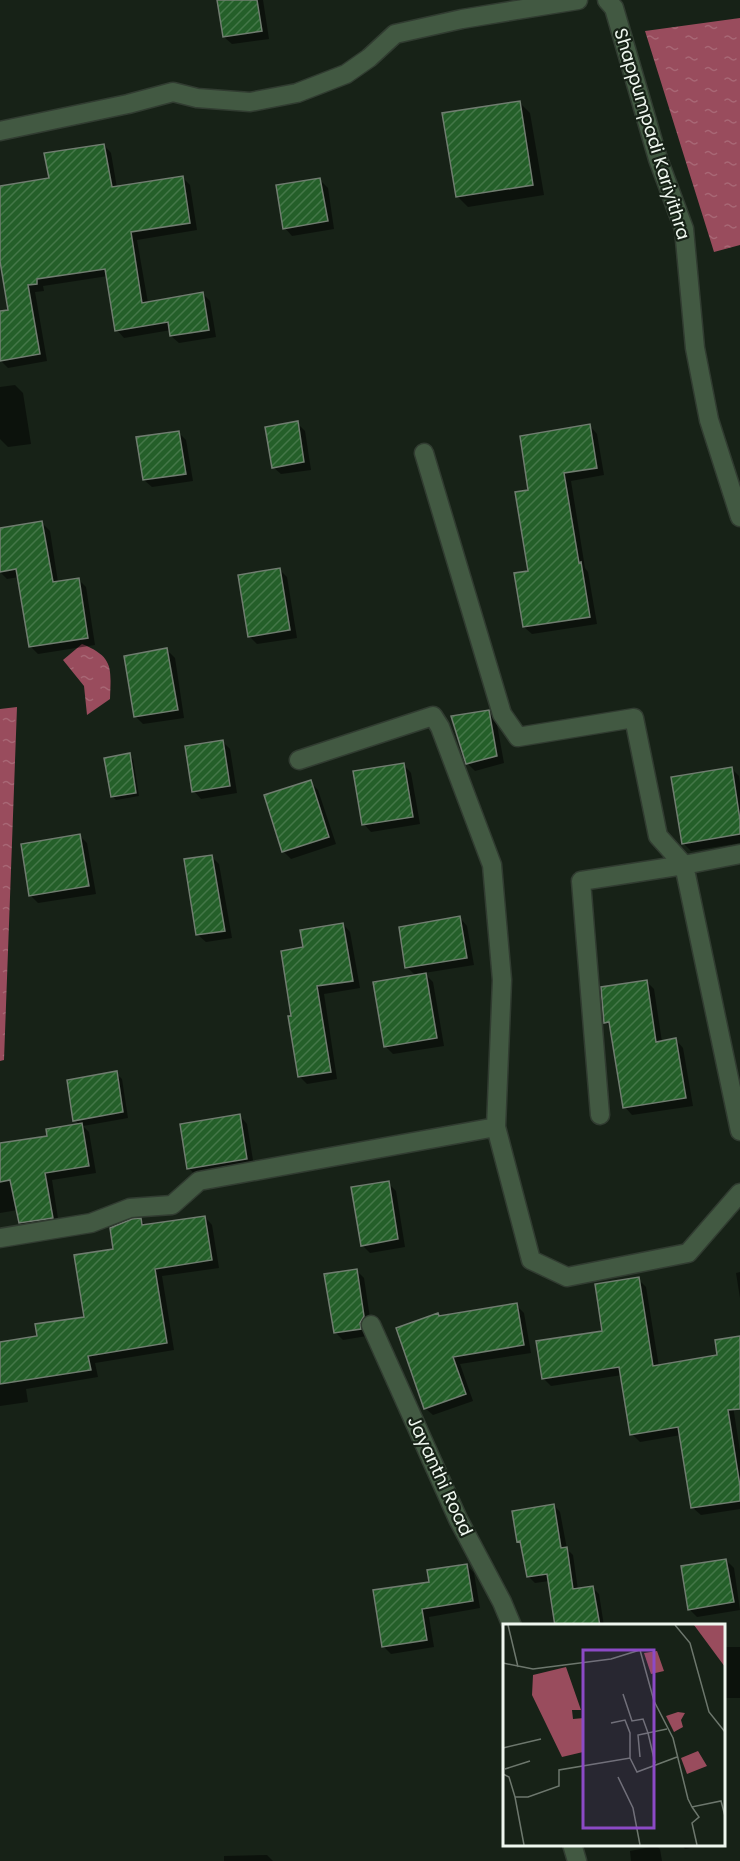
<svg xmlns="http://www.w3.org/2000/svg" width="740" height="1861" font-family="Poppins,sans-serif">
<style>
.water{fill:url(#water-ripples)}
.shadow{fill:#0007}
.building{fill:url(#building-hatch);stroke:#707d70;stroke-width:1.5}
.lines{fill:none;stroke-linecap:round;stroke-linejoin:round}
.street-casing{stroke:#313c31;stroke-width:21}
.street{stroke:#425942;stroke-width:18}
.labels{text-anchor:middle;stroke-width:4.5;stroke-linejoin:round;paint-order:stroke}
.street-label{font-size:18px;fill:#eff7ef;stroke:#172217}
.inset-road{fill:none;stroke:#6d776d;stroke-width:1.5}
.view{fill:#8c4ac6;fill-opacity:0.15;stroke:#8c4ac6;stroke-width:3}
.inset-edge{fill:none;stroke:#eff7ef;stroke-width:3}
</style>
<defs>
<pattern id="water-ripples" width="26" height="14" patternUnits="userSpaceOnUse" patternTransform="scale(1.5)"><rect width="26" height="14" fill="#994c5d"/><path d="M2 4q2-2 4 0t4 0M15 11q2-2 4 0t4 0" fill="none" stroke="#a86775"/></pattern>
<pattern id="building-hatch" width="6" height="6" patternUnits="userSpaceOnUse" patternTransform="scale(1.5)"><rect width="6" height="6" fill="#245f29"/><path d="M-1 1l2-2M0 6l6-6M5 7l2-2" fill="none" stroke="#447748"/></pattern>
</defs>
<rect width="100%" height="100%" fill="#172217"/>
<path class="water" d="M740,18V245L714,252L645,31Z
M82,644C114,657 111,668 110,699L87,715L84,686L63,660Z
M17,707L4,1060L0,1061V709Z"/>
<path class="shadow" d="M218,0H263L269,39L232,44L224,37Z
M519,102L530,113L544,195L468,207L457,196Z
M104,145L111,153L117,188L182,177L190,185L197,230L137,240L148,303L203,294L210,301L216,337L179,343L171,336V330L124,338L117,330L108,276L43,286L44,291L35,292L47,361L8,368L0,360V313L9,311L0,253V187L50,179Z
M320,180L328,188L334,229L292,236L285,228Z
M15,385L23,393L31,444L8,447L0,439V387Z
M297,423L305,431L311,470L281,474L273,467Z
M590,426L597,434L604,475L571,481L585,568L588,572L597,624L532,634L524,627L530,572V491Z
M178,432L186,440L193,481L152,487L144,480Z
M42,523L50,531L58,582L78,579L86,587L95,645L38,654L31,647L19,577L7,579L0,572V530Z
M280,570L287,577L297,638L257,644L249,636Z
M167,650L175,658L184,718L143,724L135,716Z
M488,711L496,719L504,763L475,771L467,763Z
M222,741L230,749L237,793L201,799L194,791Z
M129,755L133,759L139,796L116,800L112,796Z
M404,765L411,773L420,824L371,832L364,824Z
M731,768L739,776L740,784V843L691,851L683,843Z
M310,782L318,790L336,844L291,859L283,851Z
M80,836L87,843L96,894L38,903L30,895Z
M212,857L219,864L232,938L206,942L198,935Z
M460,918L467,926L474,965L424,973L433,982L444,1046L393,1054L385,1046L416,976L407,967Z
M343,924L350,932L360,988L324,994L337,1079L307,1084L299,1076L293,1017L304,948Z
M646,981L654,989L662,1042L676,1040L683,1048L693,1106L632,1115L625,1107L612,1029L605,1022Z
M116,1073L122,1079L128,1118L83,1126L89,1132L96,1173L52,1180L59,1225L28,1230L20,1223L18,1210L0,1213V1144L49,1137L80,1125L75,1120Z
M240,1116L247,1124L254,1166L196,1176L189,1168Z
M388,1183L396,1191L405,1247L370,1253L362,1245Z
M205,1217L212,1225L219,1268L162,1276L174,1350L95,1363L98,1377L26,1389L28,1402L0,1406V1344L38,1337L86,1318L115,1250L140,1220L147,1226Z
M356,1270L364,1278L371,1325L367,1336L343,1340L335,1332Z
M740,1272V1298L736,1273Z
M638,1279L646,1287L659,1367L719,1356L740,1337V1405L733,1406L740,1451V1509L701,1515L693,1508L681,1435L640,1442L632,1434L622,1375L551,1386L543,1378L604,1332Z
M516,1305L524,1313L531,1353L460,1364L473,1401L433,1415L425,1408L438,1315L440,1317Z
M554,1505L560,1512L567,1549L573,1555L578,1590L592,1587L599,1594L604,1626H556L549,1581L535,1583L528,1576L523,1545L519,1541Z
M726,1560L734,1568L740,1610L697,1617L689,1609Z
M467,1565L474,1573L480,1608L429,1617L434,1647L391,1654L383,1646L431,1583Z
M724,1647H740V1698H724Z
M681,1844H708V1845L685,1849Z
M656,1846L660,1849L662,1861H631L630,1851Z
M267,1855L273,1861H224V1856Z"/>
<path class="building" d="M217,0H257L262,31L223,37Z
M520,101L533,185L456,197L442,113Z
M104,144L112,187L183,176L190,223L131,232L142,303L203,292L209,330L170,336L168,322L115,331L105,269L37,279V284L28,285L40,354L0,361V311L8,310L0,261V186L49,178L44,153Z
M320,178L328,221L283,229L276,185Z
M298,421L304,462L272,468L265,427Z
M590,424L597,468L564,473L579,563L581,562L590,617L523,627L514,573L528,571L515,492L528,490L520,436Z
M179,431L186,474L143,480L136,437Z
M42,521L53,582L79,578L88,638L29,647L16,569L0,572V528Z
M280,568L290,630L248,637L238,575Z
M167,648L178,710L134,717L124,656Z
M489,710L497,756L466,764L451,716Z
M223,740L230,786L192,792L185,746Z
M130,753L136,793L111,797L104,758Z
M404,763L413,817L362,825L353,771Z
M732,767L740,820V834L682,844L671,777Z
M311,780L329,837L282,852L264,795Z
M80,834L89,886L29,896L21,844Z
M212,855L225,931L196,935L184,859Z
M460,916L467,958L405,968L399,927Z
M343,923L353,981L317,986L331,1072L298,1077L288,1016H291L281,951L303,947L300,930Z
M426,973L437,1038L384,1047L373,982Z
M647,980L656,1042L676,1038L686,1098L623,1108L609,1022L604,1023L601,987Z
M117,1071L123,1112L73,1121L67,1080Z
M240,1114L247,1159L187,1169L180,1124Z
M82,1123L89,1166L45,1173L53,1218L19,1223L10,1180L0,1182V1143L47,1136L46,1129Z
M389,1181L398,1239L361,1246L351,1187Z
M205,1216L212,1260L155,1269L167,1343L88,1356L91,1370L0,1384V1342L37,1336L35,1324L84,1317L74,1255L113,1249L110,1228L132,1219L141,1218L142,1225Z
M357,1269L364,1316L360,1323L361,1329L334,1333L324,1274Z
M639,1277L653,1366L717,1355L715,1340L740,1336V1409L728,1410L740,1486V1501L691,1508L678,1427L630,1435L619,1367L542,1379L536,1341L602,1331L595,1284Z
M517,1303L524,1345L453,1357L466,1394L424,1409L396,1328L438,1313L439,1316Z
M554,1504L561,1548L567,1547L573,1589L593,1586L600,1626H555L547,1574L527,1577L520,1541L517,1542L512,1511Z
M726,1559L734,1602L688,1610L681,1566Z
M467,1564L473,1601L422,1609L427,1640L382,1647L373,1590L429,1582L427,1570Z"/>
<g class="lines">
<g class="street-casing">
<path id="street" d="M607,0L614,8L658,159L684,229L695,348L709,420L740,517
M0,131L128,104L173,92L197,98L250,102L297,93L346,74L369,58L395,34L462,19L578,0
M424,453L502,714L518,737L634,718L658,836L684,865L740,854
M299,760L433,716L440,727L492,865L502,980L496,1127
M600,1115L581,881L684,865L740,1131
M0,1238L91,1223L130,1208L172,1205L199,1181L496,1127L531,1260L567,1277L688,1253L740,1193
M371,1325L458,1519L502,1602L512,1626
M572,1844L577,1861"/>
</g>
<use href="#street" class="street"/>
</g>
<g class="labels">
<g class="street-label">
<text transform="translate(652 134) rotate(73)" y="6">Shappumpadi Kariyithra</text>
<text transform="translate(440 1476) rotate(65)" y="6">Jayanthi Road</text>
</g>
</g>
<g transform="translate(503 1624)">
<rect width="222" height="222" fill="#172217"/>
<path d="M191,1H222V43ZM154,27L161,47L148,50L141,29ZM63,43L78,86H69L70,95L81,94L80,128L59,133L29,71L30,51ZM175,88L182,89L178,96L180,103L171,108L163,92ZM195,127L204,142L184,150L178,134Z" fill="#994c5d"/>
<path class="inset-road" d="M5,1L15,43M172,1L187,19L206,88L222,108M0,39L30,45L108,35L137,26L151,77L170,114L185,175L189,183L218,177L222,192M120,70L129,97L140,95L145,109L164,105M108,99L122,96L127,109V134M0,124L38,115M137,133L135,111L145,109L152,139M2,145L27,137M0,150L6,153L12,173H25L56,162V146L127,134L134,148L174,133M115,153L130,184L137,221M12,173L21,221M189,183L196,193L189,199L194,221"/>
<path class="view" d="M80,26H151V204H80Z"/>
<rect width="222" height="222" class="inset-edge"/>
</g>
</svg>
